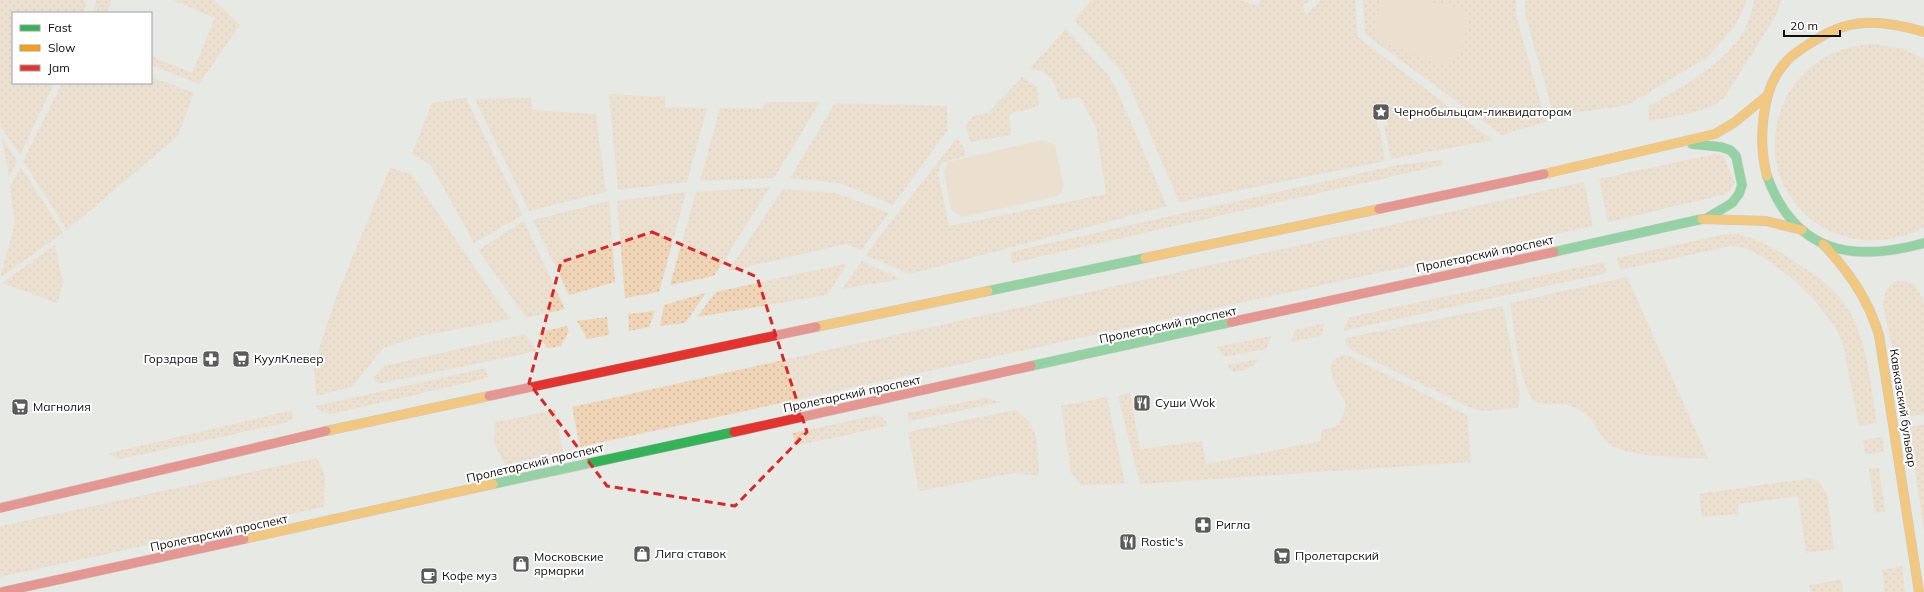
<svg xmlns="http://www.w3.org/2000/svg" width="1924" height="592" font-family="Mulish,sans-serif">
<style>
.grass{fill:url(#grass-dots)}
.pitch{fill:#f0d4b6}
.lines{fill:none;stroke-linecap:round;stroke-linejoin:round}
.fast-casing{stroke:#a0a29e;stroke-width:10}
.slow-casing{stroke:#a0a29e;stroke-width:10}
.jam-casing{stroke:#a0a29e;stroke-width:10}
.fast{stroke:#30b455;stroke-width:9}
.slow{stroke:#ff9f0a;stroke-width:9}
.jam{stroke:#e5322d;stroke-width:9}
.marked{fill:none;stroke:#d62828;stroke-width:3;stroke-dasharray:8 5;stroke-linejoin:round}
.labels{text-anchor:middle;stroke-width:4;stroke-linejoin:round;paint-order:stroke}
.poi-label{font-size:12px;fill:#0f100e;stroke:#fff;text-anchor:start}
.street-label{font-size:12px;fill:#0f100e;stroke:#fff}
</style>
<defs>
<pattern id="grass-dots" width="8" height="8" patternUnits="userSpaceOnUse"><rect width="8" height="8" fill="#f0d4b6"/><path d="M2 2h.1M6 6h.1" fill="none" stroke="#cdb59b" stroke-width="1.8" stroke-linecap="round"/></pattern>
</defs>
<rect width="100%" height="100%" fill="#e7e9e4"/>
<path class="grass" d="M0,0H81L87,2L83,13H13V83H54L20,155L1,127L0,117Z
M97,0H112L107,13H92Z
M173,0H214L240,25L199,84L151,65V56L192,73L215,18Z
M1092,0H1241L1258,6L1261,0H1310L1302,7L1307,15L1321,0H1355L1358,37L1492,140L1391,159L1384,126L1388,125L1385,112L1376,115L1377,128L1380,129L1385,161L1179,202L1128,82L1119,68L1074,20Z
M1363,0H1516V15L1546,122L1502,135L1365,34Z
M1525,0H1746L1745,6L1734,27L1709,56L1628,105L1554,116L1526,18Z
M1754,0H1782L1774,19L1724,98C1704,114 1674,116 1649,121L1648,107C1690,81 1747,55 1754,0Z
M1066,29L1108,75L1115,86L1167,206L910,274L865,255L957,138L965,150V156L942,163L938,174L949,226L1106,194L1096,128L1080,97L1061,100C1052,80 1053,73 1030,68Z
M1870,44L1901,48L1924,59V227C1873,256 1806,237 1782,181C1763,136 1782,83 1824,58C1838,49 1854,46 1870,44Z
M151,77L194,93L178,136L67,230L23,161L62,83H151Z
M1022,77L1037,87L1039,106L1009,114L1011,135L970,142L966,126L973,116L988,113Z
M609,94L665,97V107L707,108L687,182L618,190Z
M466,98L523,215L474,243L431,165L412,154L432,103Z
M531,98L532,110L596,114L606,192L529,211L475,99Z
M767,102H820L774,178L700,181L720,108L761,109Z
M835,103L947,106V131L893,205L840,183L790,178Z
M2,137L17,161L9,177Z
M1715,154L1723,155L1735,183L1727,194L1608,222L1599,179Z
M1441,160L1443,165L1012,263L1010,252L1398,165Z
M21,167L63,233L0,278L15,223L10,187Z
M390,167L412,175L510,319L421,336L383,348L352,387L316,396L314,369L322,339L338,292Z
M1584,182L1593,226L580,447L572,407Z
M770,187L714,276L670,285L696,192Z
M783,189L837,193L889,213L861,250L846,244L728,271Z
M686,192L659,292L625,298L617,201Z
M609,201L615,282L569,295L533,220Z
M524,221L565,309L526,318L478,250Z
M1738,234C1761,240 1778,250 1798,264C1810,272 1822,279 1832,289C1867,322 1869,378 1877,423L1859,426C1855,406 1851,386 1847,366C1845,357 1844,347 1841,339C1830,309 1764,245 1731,246L1620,270L1617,258L1722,235Z
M55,245L63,284L57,303L2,283Z
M862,261L900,279L842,289Z
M1604,262L1607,273L1343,331L1350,317Z
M848,263L827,295L697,317L716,292Z
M1627,277L1708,458C1685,459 1627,456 1609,444C1601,438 1597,427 1591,419C1587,413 1578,409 1571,406C1559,401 1539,409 1531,397C1519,378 1514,327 1510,303Z
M1897,281C1913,279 1918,288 1924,302V414L1908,417L1883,306C1884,295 1886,286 1897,281Z
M706,293L685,323L660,326L664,305Z
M1503,306L1520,396L1518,408L1484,411L1471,408L1351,350L1346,344V339L1351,337Z
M655,311L649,327L629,331L628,314Z
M607,317L609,335L587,339L577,321Z
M1325,323L1321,336L1291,342L1295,330Z
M567,326L569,331L561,346L548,348L536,333Z
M525,334L537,351L378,384L373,378L384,366Z
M1272,336L1266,349L1225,357L1216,347Z
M1343,355H1347L1467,415L1471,462L1140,484L1118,396L1130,393L1140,449L1202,441L1206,464L1320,441L1322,430L1337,426L1343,416L1346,404C1342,395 1323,369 1334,360C1336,358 1340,356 1343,355Z
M1259,359C1253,369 1245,370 1234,372L1226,365Z
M486,368L488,378L331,414L317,409L316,406Z
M1107,397L1125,484L1081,485L1071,473L1061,406Z
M986,398L1002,402L909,421L907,413Z
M293,410V419L285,423L125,458L118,459L109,453Z
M555,410L563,452L505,465L494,443L495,422Z
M1016,410L1029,421L1037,439L1039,476L1014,473L919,491L908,432Z
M878,415L885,420L888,426L795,446L793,433Z
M1924,425V531L1909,427Z
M1882,437L1884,450L1880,453L1865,454L1863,440Z
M317,458L325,475L324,507L0,577V526Z
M1879,468L1885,512L1875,513L1869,469Z
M1811,478L1820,483L1827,495L1834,549L1806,553L1798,496L1738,504V514L1702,517L1699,494Z
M1902,566L1905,592H1885L1882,570Z
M1841,580L1843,592H1811L1809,585Z"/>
<path class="pitch" d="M1383,0C1402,0 1459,0 1467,16C1470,25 1465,34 1463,43C1459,56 1456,62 1442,65L1377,39C1370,26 1378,13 1383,0Z
M1042,140L1055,145L1064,188L1058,196L962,217L951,210L944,172L948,162Z"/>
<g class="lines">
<g class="fast-casing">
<path id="fast" d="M1692,144L1721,147L1730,150L1736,156L1742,185L1739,194L1732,203L1707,218
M1767,176C1795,253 1852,263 1924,243
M1554,252L1702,219
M988,291L1145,258
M1031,366L1231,322
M493,484L734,432"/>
</g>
<g class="slow-casing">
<path id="slow" d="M1544,174L1715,134L1735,122L1768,95
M1767,176C1758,143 1761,89 1785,63C1792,54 1804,47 1814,41C1829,31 1846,24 1864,23C1885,22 1904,26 1924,32
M1702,219L1766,221L1802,230
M1823,244C1849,272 1868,299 1879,335L1919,592
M1145,258L1379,209
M816,327L988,291
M326,431L489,396
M244,539L493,484"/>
</g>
<g class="jam-casing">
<path id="jam" d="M1379,209L1544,174
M1231,322L1554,252
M489,396L816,327
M734,432L1031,366
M0,508L326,431
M2,592L244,539"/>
</g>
<use href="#fast" class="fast"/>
<use href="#slow" class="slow"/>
<use href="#jam" class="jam"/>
</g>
<path d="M0 0H1924V592H0ZM652,232L757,277L807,432L735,506L607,486L529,383L561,262Z" fill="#e7e9e4" fill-opacity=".55" fill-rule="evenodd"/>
<path class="marked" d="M652,232L757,277L807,432L735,506L607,486L529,383L561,262Z"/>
<defs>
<g id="sight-square" transform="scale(0.9)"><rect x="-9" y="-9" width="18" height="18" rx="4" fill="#5b5c59" stroke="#fff"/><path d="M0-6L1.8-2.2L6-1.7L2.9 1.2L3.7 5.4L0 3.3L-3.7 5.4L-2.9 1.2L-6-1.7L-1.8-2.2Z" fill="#fff"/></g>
<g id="pharmacy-square" transform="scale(0.9)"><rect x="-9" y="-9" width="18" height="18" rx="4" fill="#5b5c59" stroke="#fff"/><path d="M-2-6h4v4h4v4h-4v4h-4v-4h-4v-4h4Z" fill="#fff"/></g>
<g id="supermarket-square" transform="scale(0.9)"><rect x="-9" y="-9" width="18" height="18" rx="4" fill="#5b5c59" stroke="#fff"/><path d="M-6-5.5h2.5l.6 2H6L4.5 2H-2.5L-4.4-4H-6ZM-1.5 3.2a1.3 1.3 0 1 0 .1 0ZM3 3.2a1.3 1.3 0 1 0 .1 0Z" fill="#fff"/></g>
<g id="restaurant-square" transform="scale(0.9)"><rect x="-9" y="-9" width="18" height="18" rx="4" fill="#5b5c59" stroke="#fff"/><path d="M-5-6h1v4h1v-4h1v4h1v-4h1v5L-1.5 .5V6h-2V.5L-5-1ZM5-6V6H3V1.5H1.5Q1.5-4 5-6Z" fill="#fff"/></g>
<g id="shop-square" transform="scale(0.9)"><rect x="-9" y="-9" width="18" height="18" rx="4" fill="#5b5c59" stroke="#fff"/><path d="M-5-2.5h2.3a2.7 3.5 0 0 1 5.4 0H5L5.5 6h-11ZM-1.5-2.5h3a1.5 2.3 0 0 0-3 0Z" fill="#fff"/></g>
<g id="cafe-square" transform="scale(0.9)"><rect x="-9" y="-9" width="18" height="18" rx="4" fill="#5b5c59" stroke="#fff"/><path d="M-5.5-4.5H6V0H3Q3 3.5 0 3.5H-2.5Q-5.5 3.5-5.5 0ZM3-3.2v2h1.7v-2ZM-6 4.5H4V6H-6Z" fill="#fff"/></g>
</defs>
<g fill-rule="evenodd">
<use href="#sight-square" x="1381" y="112"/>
<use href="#pharmacy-square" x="211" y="359"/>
<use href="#supermarket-square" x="241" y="359"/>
<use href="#restaurant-square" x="1142" y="403"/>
<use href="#supermarket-square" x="20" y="407"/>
<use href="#pharmacy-square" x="1203" y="525"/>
<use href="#restaurant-square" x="1128" y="542"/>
<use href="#shop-square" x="642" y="554"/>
<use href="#supermarket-square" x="1282" y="556"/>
<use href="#shop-square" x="521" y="564"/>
<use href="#cafe-square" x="429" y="576"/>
</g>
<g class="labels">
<g class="poi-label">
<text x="1394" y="116">Чернобыльцам-ликвидаторам</text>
<text x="198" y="363" text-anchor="end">Горздрав</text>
<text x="254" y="363">КуулКлевер</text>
<text x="1155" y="407">Суши Wok</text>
<text x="33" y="411">Магнолия</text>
<text x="1216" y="529">Ригла</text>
<text x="1141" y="546">Rostic's</text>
<text x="655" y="558">Лига ставок</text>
<text x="1295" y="560">Пролетарский</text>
<text x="534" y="561">Московские<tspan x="534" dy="14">ярмарки</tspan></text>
<text x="442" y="580">Кофе муз</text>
</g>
<g class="street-label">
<text transform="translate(1485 254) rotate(-12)" y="4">Пролетарский проспект</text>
<text transform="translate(1168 325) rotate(-12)" y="4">Пролетарский проспект</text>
<text transform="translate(852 394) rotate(-12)" y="4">Пролетарский проспект</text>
<text transform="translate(1903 408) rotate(81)" y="4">Кавказский бульвар</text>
<text transform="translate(535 463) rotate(-13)" y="4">Пролетарский проспект</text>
<text transform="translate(219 533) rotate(-12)" y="4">Пролетарский проспект</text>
</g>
</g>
<rect x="12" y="12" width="140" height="72" fill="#ffffff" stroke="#9f9f9f"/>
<rect x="20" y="25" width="20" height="6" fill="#30b455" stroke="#9f9f9f"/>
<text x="48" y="32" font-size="12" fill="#0f100e">Fast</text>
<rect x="20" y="45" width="20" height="6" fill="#ff9f0a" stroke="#9f9f9f"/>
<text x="48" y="52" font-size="12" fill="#0f100e">Slow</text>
<rect x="20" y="65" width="20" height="6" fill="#e5322d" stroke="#9f9f9f"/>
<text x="48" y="72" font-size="12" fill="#0f100e">Jam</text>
<path d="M1784 30v6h56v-6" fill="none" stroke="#0f100e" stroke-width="2"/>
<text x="1790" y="30" font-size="12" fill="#0f100e" stroke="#ffffff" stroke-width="3" paint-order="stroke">20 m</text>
</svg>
